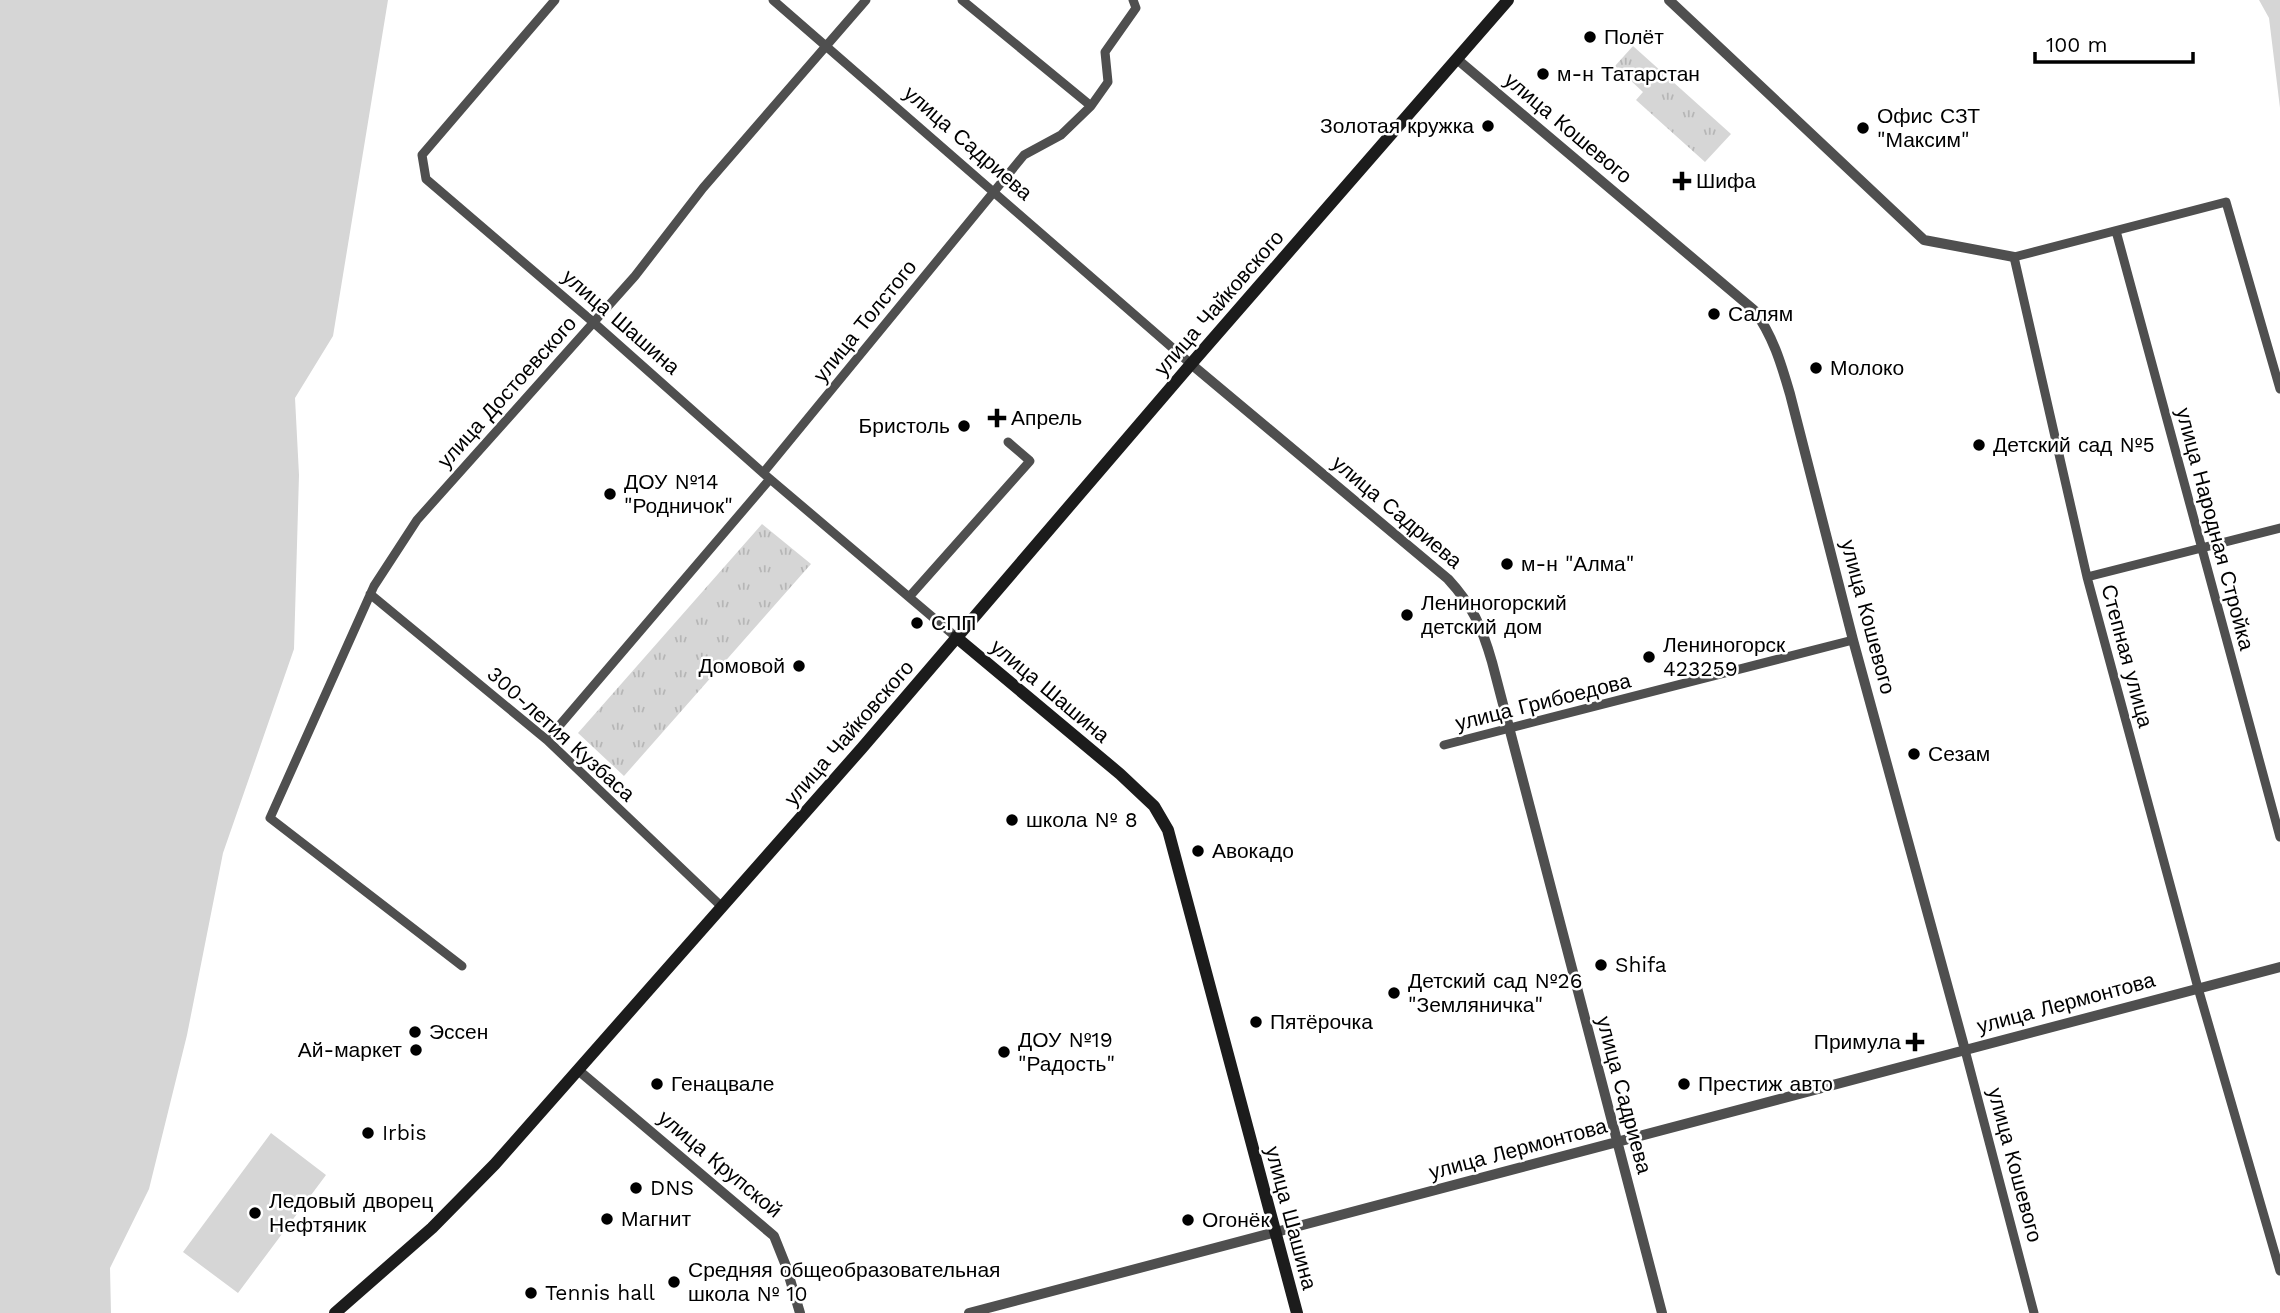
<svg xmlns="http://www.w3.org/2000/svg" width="2280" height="1313" font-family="'Work Sans',sans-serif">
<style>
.green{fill:#d6d6d6}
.park{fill:url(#park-tufts)}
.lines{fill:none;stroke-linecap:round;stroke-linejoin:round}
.minor{stroke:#4f4f4f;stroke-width:9}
.tertiary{stroke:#4f4f4f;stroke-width:10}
.secondary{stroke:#1c1c1c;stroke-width:12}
.poi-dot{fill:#000;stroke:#fff;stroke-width:2.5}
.labels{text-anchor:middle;stroke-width:5;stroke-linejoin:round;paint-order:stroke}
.poi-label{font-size:21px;fill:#000;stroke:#fff;text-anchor:start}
.street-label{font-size:21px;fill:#000;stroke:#fff}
</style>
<defs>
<pattern id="park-tufts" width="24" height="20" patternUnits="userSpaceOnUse" patternTransform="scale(1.75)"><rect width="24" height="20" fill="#d6d6d6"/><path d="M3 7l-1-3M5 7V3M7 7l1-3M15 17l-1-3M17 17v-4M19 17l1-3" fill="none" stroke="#b6b6b6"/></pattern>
</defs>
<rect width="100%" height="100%" fill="#fff"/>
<path class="green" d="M0,0H388L333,336L295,398L299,475L294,649L223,853L187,1035L149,1189L110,1268L111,1313H0Z
M2259,0H2280V108L2269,18Z
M271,1133L326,1175L238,1293L183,1252Z"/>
<path class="park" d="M1633,46L1731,134L1705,162L1636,100L1643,92L1615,66Z
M762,524L811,564L624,776L578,733Z"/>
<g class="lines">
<path class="minor" d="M555,0L422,155L426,179L593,322L763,473L956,637
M773,0L1191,364
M962,0L1091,106
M2116,231L2280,837
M2280,389L2226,202L2014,257L2087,577L2198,988L2280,1271
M763,473L1024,155L1061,135L1091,106L1108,82L1105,52L1136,8L1133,0
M2087,577L2280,528
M370,594L547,740L722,907
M910,596L1030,461L1008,442
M547,740L770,479
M1444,745L1853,640
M462,966L270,818L374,586L417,520L635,276L703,188L866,0
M1965,1050L2034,1313"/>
<path class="tertiary" d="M1669,0L1924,240L2014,257
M1458,60L1754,310C1773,336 1781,363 1790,394L1853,640L1965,1050
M1191,364L1448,579C1472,605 1482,627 1492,662L1662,1313
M578,1070L774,1236L786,1266L800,1313
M969,1313L2280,967"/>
<path class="secondary" d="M956,637L1120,774L1154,806L1168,830L1297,1313
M335,1313L432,1228L495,1164L862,748L1191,364L1508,0"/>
</g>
<g class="poi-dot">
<circle cx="1590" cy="37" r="7"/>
<circle cx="1543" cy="74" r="7"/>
<circle cx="1488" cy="126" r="7"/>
<circle cx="1863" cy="128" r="7"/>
<path d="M1678.5 170.5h7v7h7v7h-7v7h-7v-7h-7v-7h7z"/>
<circle cx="1714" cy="314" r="7"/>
<circle cx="1816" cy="368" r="7"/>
<path d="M993.5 407.5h7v7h7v7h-7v7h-7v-7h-7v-7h7z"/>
<circle cx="964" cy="426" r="7"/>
<circle cx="1979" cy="445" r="7"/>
<circle cx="610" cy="494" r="7"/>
<circle cx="1507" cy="564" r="7"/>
<circle cx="1407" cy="615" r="7"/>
<circle cx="917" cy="623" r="7"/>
<circle cx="1649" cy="657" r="7"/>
<circle cx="799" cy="666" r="7"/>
<circle cx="1914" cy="754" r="7"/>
<circle cx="1012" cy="820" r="7"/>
<circle cx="1198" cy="851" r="7"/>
<circle cx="1601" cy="965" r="7"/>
<circle cx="1394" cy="993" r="7"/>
<circle cx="1256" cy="1022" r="7"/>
<circle cx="415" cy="1032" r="7"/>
<path d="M1911.5 1031.5h7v7h7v7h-7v7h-7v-7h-7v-7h7z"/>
<circle cx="416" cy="1050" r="7"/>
<circle cx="1004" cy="1052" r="7"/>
<circle cx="657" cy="1084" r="7"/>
<circle cx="1684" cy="1084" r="7"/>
<circle cx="368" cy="1133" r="7"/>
<circle cx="636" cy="1188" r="7"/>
<circle cx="255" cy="1213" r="7"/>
<circle cx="607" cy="1219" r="7"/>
<circle cx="1188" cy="1220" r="7"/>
<circle cx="674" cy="1282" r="7"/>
<circle cx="531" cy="1293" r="7"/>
</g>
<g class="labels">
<g class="poi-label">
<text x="1604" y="44">Полёт</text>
<text x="1557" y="81">м-н Татарстан</text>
<text x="1877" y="123">Офис СЗТ<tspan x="1877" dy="24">"Максим"</tspan></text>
<text x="1474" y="133" text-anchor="end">Золотая кружка</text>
<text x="1696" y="188">Шифа</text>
<text x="1728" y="321">Салям</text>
<text x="1830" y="375">Молоко</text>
<text x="1011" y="425">Апрель</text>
<text x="950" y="433" text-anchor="end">Бристоль</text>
<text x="1993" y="452">Детский сад №5</text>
<text x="624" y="489">ДОУ №14<tspan x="624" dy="24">"Родничок"</tspan></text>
<text x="1521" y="571">м-н "Алма"</text>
<text x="1421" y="610">Лениногорский<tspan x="1421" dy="24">детский дом</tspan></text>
<text x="931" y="630">СПП</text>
<text x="1663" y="652">Лениногорск<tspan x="1663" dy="24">423259</tspan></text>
<text x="785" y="673" text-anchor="end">Домовой</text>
<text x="1928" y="761">Сезам</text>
<text x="1026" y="827">школа № 8</text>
<text x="1212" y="858">Авокадо</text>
<text x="1615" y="972">Shifa</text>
<text x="1408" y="988">Детский сад №26<tspan x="1408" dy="24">"Земляничка"</tspan></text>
<text x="1270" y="1029">Пятёрочка</text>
<text x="429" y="1039">Эссен</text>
<text x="1018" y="1047">ДОУ №19<tspan x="1018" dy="24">"Радость"</tspan></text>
<text x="1901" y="1049" text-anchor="end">Примула</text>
<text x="402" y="1057" text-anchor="end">Ай-маркет</text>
<text x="671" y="1091">Генацвале</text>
<text x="1698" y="1091">Престиж авто</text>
<text x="382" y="1140">Irbis</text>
<text x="650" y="1195">DNS</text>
<text x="269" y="1208">Ледовый дворец<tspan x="269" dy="24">Нефтяник</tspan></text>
<text x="621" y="1226">Магнит</text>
<text x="1202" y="1227">Огонёк</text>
<text x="688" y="1277">Средняя общеобразовательная<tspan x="688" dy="24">школа № 10</tspan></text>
<text x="545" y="1300">Tennis hall</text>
</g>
<g class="street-label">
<text transform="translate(1568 128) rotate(40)" y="7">улица Кошевого</text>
<text transform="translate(968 143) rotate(41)" y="7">улица Садриева</text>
<text transform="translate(1219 303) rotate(-49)" y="7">улица Чайковского</text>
<text transform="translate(865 321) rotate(-51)" y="7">улица Толстого</text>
<text transform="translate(621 322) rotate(41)" y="7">улица Шашина</text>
<text transform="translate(507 392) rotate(-48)" y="7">улица Достоевского</text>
<text transform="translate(1397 512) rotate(40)" y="7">улица Садриева</text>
<text transform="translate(2215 529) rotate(75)" y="7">улица Народная Стройка</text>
<text transform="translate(1868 617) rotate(75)" y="7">улица Кошевого</text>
<text transform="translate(2127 656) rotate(75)" y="7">Степная улица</text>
<text transform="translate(1050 691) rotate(40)" y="7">улица Шашина</text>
<text transform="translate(1543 702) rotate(-14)" y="7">улица Грибоедова</text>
<text transform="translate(849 733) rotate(-49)" y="7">улица Чайковского</text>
<text transform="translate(561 734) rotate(42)" y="7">300-летия Кузбаса</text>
<text transform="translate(2066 1003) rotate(-15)" y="7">улица Лермонтова</text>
<text transform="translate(1624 1095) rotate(75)" y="7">улица Садриева</text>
<text transform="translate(1518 1149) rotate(-15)" y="7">улица Лермонтова</text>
<text transform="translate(720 1164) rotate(40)" y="7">улица Крупской</text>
<text transform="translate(2015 1165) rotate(75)" y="7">улица Кошевого</text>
<text transform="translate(1291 1218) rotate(75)" y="7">улица Шашина</text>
</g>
</g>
<path d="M2035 52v10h158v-10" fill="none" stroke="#000000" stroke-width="3.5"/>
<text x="2046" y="52" font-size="21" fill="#000000" stroke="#ffffff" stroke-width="5" paint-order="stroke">100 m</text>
</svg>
